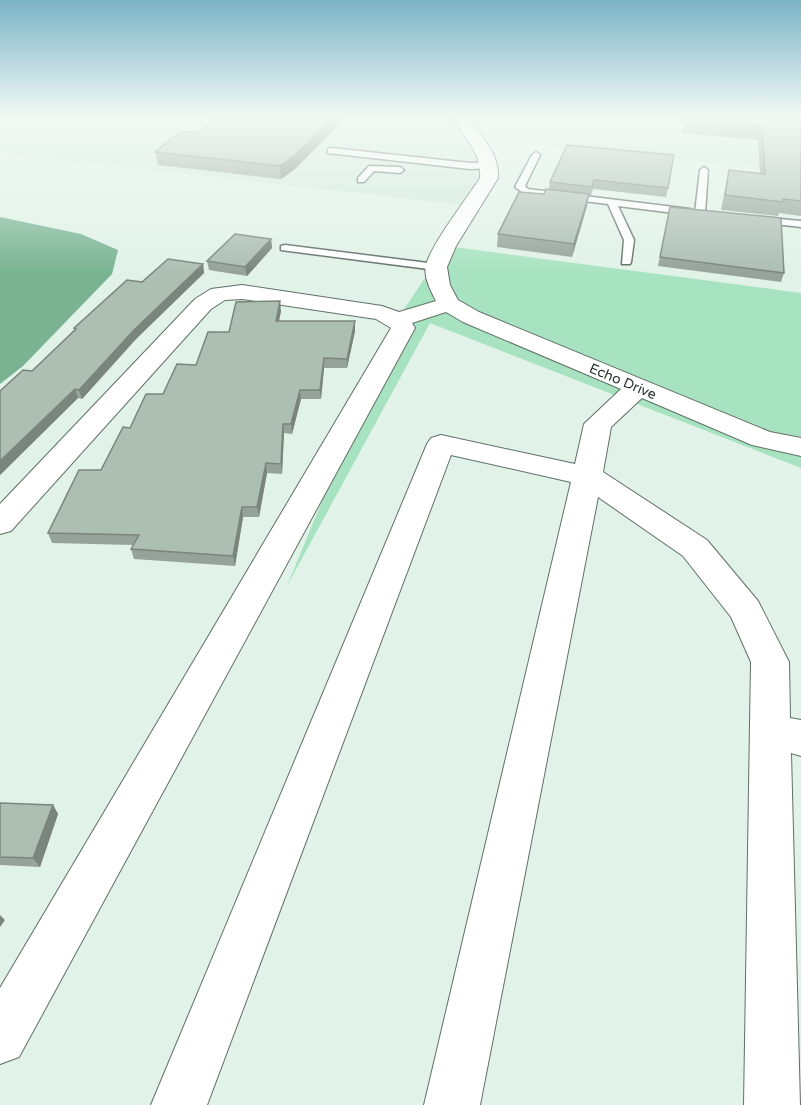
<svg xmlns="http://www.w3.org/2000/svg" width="801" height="1105" font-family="'Varela Round',sans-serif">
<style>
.built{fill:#d2eada}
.green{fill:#a8e3c1}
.water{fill:#79b392}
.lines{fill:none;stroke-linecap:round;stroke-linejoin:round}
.service-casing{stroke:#607066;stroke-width:3}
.minor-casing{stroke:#607066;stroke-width:2}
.service{fill:#fff;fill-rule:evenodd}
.minor{fill:#fff;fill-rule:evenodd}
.wall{fill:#95a39a}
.shaded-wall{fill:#79857d}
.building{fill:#adbeb3;stroke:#79857d;stroke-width:1.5}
.labels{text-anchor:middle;stroke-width:5;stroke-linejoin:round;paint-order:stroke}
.far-street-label{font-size:14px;fill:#29302c;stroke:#fff}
</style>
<rect width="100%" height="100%" fill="#e1f2e8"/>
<path class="built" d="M0,118H801V172L477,139L489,158L472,206L0,153Z"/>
<path class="green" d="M446,246L801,293V468L430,323L287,586L397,320Z"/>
<path class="water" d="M0,217L81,234L118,250L112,274L23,366L0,384Z"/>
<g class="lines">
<g class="service-casing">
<path id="service" d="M331,148L470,163L491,162L495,165L491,168L470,169L328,153V149Z
M536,152L540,155L525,186L528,189L690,209L695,212L690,215L618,206L634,240L631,262L630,264H622L624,240L608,204L525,194L515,187L532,155Z
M369,166L400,167L404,170L400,173L374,171L364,182H358V178Z
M704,167L708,170L705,213L700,216L695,213L700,170Z
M760,217L801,221V227L757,222V218Z
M285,245L436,264L441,267L436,270L281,250V246Z"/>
</g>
<g class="minor-casing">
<path id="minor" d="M454,118H470C482,140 499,152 498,178L456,246L447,267L450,285L458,300L479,312L770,432L801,438V456L752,445L642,398L611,427L603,472L707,540L758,601L789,662L790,718L801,720V756L791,753L800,1105H744L751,662L731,617L683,556L598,497L480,1105H424L571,482L451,455L207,1105H151L427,444L431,438L441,435L575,464L584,424L621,389L463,322L446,312L412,323L415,328L19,1057L0,1064V988L391,328L376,319L242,299L225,300L211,309L11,531L0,534V504L195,299L211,289L242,285L382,306L399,312L436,301C431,291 423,277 426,265C432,243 466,200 480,178C482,152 465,140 454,118Z"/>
</g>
<use href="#service" class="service"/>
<use href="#minor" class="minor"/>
</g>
<path class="wall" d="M216,118H345L295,169L281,179L158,165L155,152L196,133Z
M684,118H801V216L779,213L778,216L721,210L726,184L729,170L760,174L758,140L682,133Z
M567,145L668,188L666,197L593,189L591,195H589L587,206L572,257L497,247L498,234L549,190L550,182Z
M670,207L784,273L781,282L658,266Z
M271,239L272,248L247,276L209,270L207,261Z
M203,264L204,273L136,339L82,399L78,398L0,475V391L32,371L74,330V328L142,282Z
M281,311L279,321L355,331L347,368H324L321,399H301L292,434L284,433L282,474L267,473L259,517H243L235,566L134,559L131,549L133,545L52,543L48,533L101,470L130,428L163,394L196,365L229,332Z
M0,803L53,805L58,814L40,867L0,865Z"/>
<path class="shaded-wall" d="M333,118H345L295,169L281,179L280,166Z
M589,194L587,206L572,257L574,244Z
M271,239L272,248L247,276L245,267Z
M203,264L204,273L136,339L82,399L79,390L134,330Z
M280,301L281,311L277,330L276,321Z
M355,321V331L347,368V359Z
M324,358V368L321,399L320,390Z
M75,389L78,398L0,475V461Z
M300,390L301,399L292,434L291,424Z
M283,424L284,433L282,474L281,464Z
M266,463L267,473L259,517L257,507Z
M242,507L243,517L235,566L233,556Z
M53,805L58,814L40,867L33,858Z
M0,915L5,920L0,927Z"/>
<path class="building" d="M216,118H333L294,156L280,166L155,152L181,131L196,133Z
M685,118H801V201L783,199V202L725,195L729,170L765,174L762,127L685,121Z
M567,145L674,155L668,188L594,180L592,187L550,182Z
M546,189L589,194L574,244L498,234L519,192L544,194Z
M670,207L781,218L784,273L660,257Z
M235,234L271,239L245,267L207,261Z
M168,259L203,264L134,330L79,390L75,389L0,461V391L23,370L32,371L76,329L74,328L127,280L142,282Z
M280,301L276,321H355L347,359L324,358L320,390H300L291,424H283L281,464L266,463L257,507H242L233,556L131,549L139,535L48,533L79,470H101L123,427L130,428L146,394H163L177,364L196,365L208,332H229L236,302Z
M0,803L53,805L33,858L0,857Z"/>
<linearGradient id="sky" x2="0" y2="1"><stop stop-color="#7bb4c6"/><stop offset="0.43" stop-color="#f2f9f5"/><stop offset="1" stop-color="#f2f9f5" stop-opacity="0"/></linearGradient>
<rect width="801" height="273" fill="url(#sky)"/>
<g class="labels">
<g class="far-street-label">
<text transform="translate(623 381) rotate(23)" y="5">Echo Drive</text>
</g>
</g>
</svg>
